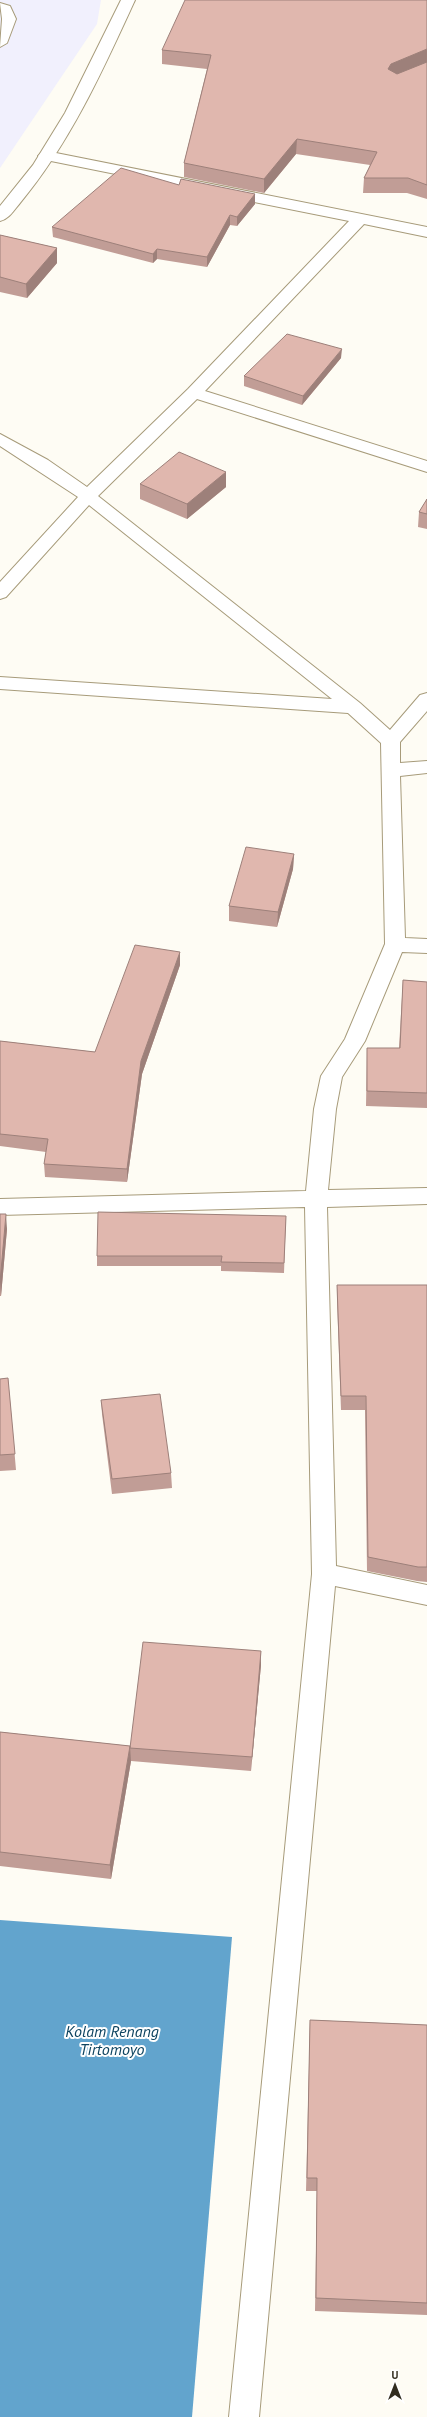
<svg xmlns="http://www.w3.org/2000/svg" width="427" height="2417" font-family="'PT Sans',sans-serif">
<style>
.medical{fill:#f1f0fd}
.water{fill:#62a4cd}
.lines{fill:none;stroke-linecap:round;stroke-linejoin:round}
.service-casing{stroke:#a79b7a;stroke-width:2}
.minor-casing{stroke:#a79b7a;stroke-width:2}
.secondary-casing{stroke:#a79b7a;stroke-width:2}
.service{fill:#fff;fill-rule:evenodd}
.minor{fill:#fff;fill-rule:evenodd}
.secondary{fill:#fff;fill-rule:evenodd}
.wall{fill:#c19d96}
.shaded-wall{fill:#9d807a}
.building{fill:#e0b7ae;stroke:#9d807a}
.labels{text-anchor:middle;stroke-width:4;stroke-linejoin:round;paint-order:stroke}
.near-water-label{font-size:16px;font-style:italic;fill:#0f4561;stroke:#fff}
</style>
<rect width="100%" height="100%" fill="#fefcf4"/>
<path class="medical" d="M0,0H101L97,24L0,168Z"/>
<path class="water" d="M0,1920L232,1937L192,2417H0Z"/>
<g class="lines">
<g class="service-casing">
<path id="service" d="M0,3L10,6L16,19L7,43L0,47L2,19Z"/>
</g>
<g class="minor-casing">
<path id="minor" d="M46,151L427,227V237L364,224L205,391L427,461V472L197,399L98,496L360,703L390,730L420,695L427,693V711L400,742V763L427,761V773L400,776L405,938L427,939V953L402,952L365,1041L342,1077L336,1109L328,1190L427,1188V1204L327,1207L336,1566L427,1585V1605L335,1586L259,2417H229L312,1574L305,1207L0,1215V1199L306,1191L314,1109L321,1076L345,1039L385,944L381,743L348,713L0,689V677L332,699L89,505L6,597L0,599V582L78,497L0,446V434L48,460L87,487L188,389L349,221L41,159L38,156L41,153Z"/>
</g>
<g class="secondary-casing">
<path id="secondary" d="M121,0H135C103,70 70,143 20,203C14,210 9,219 0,221V206L33,165L65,113Z"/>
</g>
<use href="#service" class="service"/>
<use href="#minor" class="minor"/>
<use href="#secondary" class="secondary"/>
</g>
<path class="wall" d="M427,0V199L407,193H363L364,178L370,165L296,154L264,193L184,177V163L207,69L162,64V50Z
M179,185L255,194V204L237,226L230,225L207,267L157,259L153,263L53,237L52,227Z
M0,235L57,248V263L27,298L0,292Z
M341,358L302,405L244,386V376Z
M226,472V487L187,519L140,499V484Z
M427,499V529L418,527L419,512Z
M294,854L293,869L277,927L229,921V906Z
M180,952V965L142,1074L127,1182L45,1177L44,1164L46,1152L0,1146V1041L95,1052Z
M403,980L427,982V1108L366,1106L367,1048H399Z
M0,1214L7,1229L1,1296H0Z
M286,1216L284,1273L221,1271V1266H97V1256Z
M337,1285H427V1582L417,1581L367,1571L365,1410H341L337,1300Z
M8,1378L16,1470L0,1471V1379Z
M101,1400L171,1473L172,1488L112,1494L102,1414Z
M261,1651V1665L251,1771L131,1761L111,1879L0,1866V1732L130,1746Z
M310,2020L427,2025V2315L315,2311L317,2191H306Z"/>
<path class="shaded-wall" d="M427,49V63L390,79L388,69L391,64Z
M297,139L296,154L264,193V179Z
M255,194V204L237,226V217Z
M230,215V225L207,267V257Z
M57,248V263L27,298L26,284Z
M157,249V259L153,263V254Z
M342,349L341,358L302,405L303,396Z
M226,472V487L187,519V504Z
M294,854L293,869L277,927L278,912Z
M180,952V965L142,1074L127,1182V1169L141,1061Z
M6,1214L7,1229L1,1296L0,1282Z
M261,1651V1665L251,1771L252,1757Z
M130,1746L131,1761L111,1879L110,1865Z"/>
<path class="building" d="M185,0H427V49L391,64L388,69L397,74L427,62V185L408,178H364L377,152L297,139L264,179L184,163L211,55L162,50Z
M121,168L179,185L181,179L255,194L237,217L230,215L207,257L157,249L153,254L52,227Z
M0,235L57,248L26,284L0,277Z
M287,334L342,349L303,396L244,376Z
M179,452L226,472L187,504L140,484Z
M427,499V514L419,512Z
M246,847L294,854L278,912L229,906Z
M135,945L180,952L141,1061L127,1169L44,1164L48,1139L0,1134V1041L95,1052Z
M403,980L427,982V1093L367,1091V1048H400Z
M98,1212L286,1216L284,1263L221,1262L222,1256H97Z
M0,1214H6L0,1282Z
M337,1285H427V1567H418L368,1557L366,1396H341Z
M8,1378L15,1454L0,1455V1379Z
M160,1394L171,1473L112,1479L101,1400Z
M143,1642L261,1651L252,1757L130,1748Z
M0,1732L130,1746L110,1865L0,1852Z
M310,2020L427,2025V2303L316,2298L317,2178H307Z"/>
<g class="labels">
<g class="near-water-label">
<text x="112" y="2037">Kolam Renang<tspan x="112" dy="18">Tirtomoyo</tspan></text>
</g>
</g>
<g transform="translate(395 2385)" stroke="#ffffff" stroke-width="3" paint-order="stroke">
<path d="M0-3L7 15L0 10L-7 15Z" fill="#322d1f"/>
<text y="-6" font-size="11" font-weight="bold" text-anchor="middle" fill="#322d1f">U</text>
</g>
</svg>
